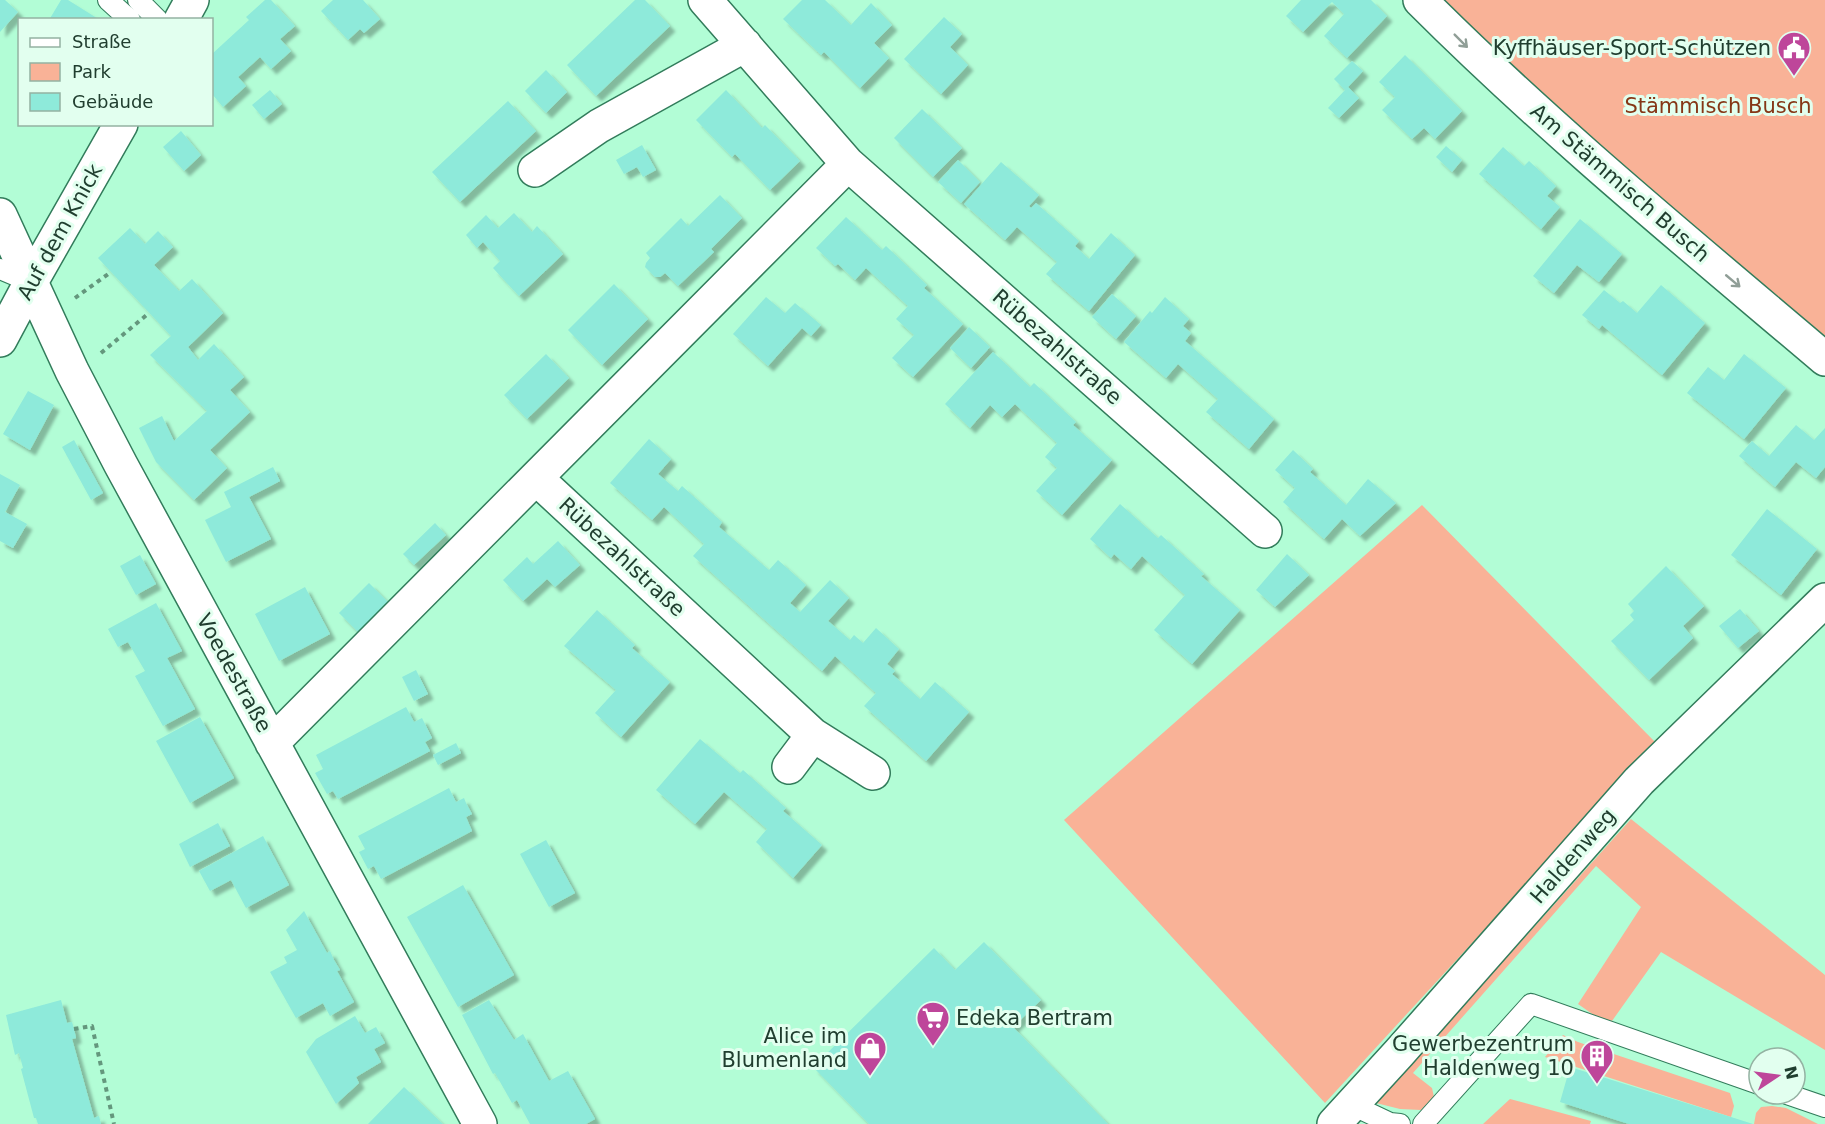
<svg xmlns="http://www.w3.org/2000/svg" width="1825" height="1124" font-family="'DejaVu Sans',sans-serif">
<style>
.green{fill:#f9b297}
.building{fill:#8eeada;filter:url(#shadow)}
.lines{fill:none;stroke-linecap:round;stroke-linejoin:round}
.service-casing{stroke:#327c5b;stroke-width:22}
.minor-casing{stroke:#327c5b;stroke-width:36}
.path{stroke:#64977d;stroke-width:4;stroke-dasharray:4.5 4.5;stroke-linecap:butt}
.service{stroke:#fff;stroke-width:20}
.minor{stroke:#fff;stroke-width:33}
.oneway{stroke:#909e97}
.labels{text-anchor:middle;stroke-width:6;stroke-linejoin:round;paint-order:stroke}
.poi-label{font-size:21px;fill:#203e2f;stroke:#e2ffef;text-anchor:end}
.park-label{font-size:21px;fill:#853716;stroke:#e2ffef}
.street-label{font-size:21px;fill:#203e2f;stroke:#e2ffef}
</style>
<defs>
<filter id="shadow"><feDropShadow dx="5.5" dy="5.5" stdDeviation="1.5" flood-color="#0004"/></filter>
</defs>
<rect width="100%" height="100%" fill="#b2fdd6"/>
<path class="green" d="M1434,0H1825V341Z
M1422,505L1656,743L1325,1103L1064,820Z
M1631,819L1825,975V1050L1661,952L1612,1021L1598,1018L1578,1004L1641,907L1596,866L1413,1073L1432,1088L1434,1097L1421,1110L1400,1109L1376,1103Z
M1563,1035L1578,1042L1730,1093L1734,1106L1731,1117L1545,1057Z
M1510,1099L1591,1121L1590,1124H1483Z
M1772,1106L1786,1108L1818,1124H1754L1756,1113L1761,1107Z"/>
<path class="building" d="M0,0H5L18,12L0,32Z
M61,0H68L100,20H49Z
M265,0H271L295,26L280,39L291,51L271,69L260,57L238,77L246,86L223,107L212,94V54L249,20L246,17Z
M333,0H363L380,19L364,33L360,29L348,40L321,11Z
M635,0H645L670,26L596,96L567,65Z
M802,0H825L851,25L871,3L892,25L874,43L889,58L860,88L824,52L821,55L783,19Z
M1301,0H1371L1387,16L1347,58L1324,36L1344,14L1332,2L1303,32L1286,16Z
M944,17L962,34L950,47L968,65L941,94L904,59Z
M1405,55L1462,111L1435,139L1424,128L1412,139L1382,110L1395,97L1379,82Z
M1352,61L1363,71L1348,87L1359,98L1339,118L1328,108L1345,90L1334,79Z
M546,70L567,92L546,113L525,91Z
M270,90L282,104L264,119L252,105Z
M726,90L762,128L765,125L800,161L770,190L735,154L732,157L696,120Z
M508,101L536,131L460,202L432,172Z
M922,109L962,148L933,177L894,138Z
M181,131L201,155L184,171L163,147Z
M642,145L656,170L643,177L637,167L624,174L616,160Z
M1446,146L1462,160L1452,172L1436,157Z
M1503,147L1524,166L1529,161L1556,186L1547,196L1560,207L1541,229L1479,174Z
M958,160L980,182L961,203L938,182Z
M1001,162L1039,195L1029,206L1031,208L1036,203L1079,241L1075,246L1089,259L1111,233L1135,255L1089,311L1046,274L1057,262L1017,227L1005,240L964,204Z
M720,195L742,218L711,249L714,252L678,286L665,273L660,277H655L645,267L646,263L650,258L646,253L681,218L688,226Z
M514,213L532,232L537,226L563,254L519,296L493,268L500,261L483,242L477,248L466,235L486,215L498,228Z
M846,217L882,250L886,246L927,285L924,288L963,324L913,377L892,358L914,335L896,319L908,306L866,268L855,280L838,264L835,266L816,248Z
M1580,219L1622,254L1599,282L1577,265L1554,293L1533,276Z
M130,228L145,244L158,231L173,247L154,265L179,291L192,279L223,313L188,347L198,360L214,344L244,377L230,390L250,412L210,450L227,468L194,500L156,462L139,428L162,416L174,441L207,411L150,355L171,336L98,258Z
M614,284L648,319L602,365L568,330Z
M1661,285L1705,323L1662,375L1602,325L1599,329L1582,315L1604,290L1620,303L1623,301L1637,313Z
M1112,294L1136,316L1116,339L1092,317Z
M766,297L785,313L795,303L821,325L811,336L802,328L768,366L733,334Z
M1165,297L1189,319L1183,326L1191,333L1185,341L1274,419L1249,449L1206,412L1218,399L1178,364L1166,378L1124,342L1150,311L1152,313Z
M969,327L990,347L971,368L950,348Z
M993,352L1030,387L1034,383L1076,422L1073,425L1112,460L1062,515L1036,491L1057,468L1045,457L1057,443L1015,404L1002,417L990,405L970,428L945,404Z
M546,354L569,378L527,419L504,395Z
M1744,354L1786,388L1744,439L1687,393L1708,367L1724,380Z
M28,391L54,405L30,450L3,434Z
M1796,425L1814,440L1825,428V467L1816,478L1796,462L1775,487L1739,456L1752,441L1769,456Z
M649,439L671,459L658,474L678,491L682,486L722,522L719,527L769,570L778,560L806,585L790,603L800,612L830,580L849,598L828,621L850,640L854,635L863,643L876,628L899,649L887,664L895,671L892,674L920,699L935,682L969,712L926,761L864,706L876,693L835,656L822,671L693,556L704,544L664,507L652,520L610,483Z
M74,440L103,493L91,500L62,447Z
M1293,450L1313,469L1310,472L1346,505L1368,479L1396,503L1360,536L1342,519L1324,539L1283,502L1295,488L1275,470Z
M273,467L280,481L249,497L271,539L226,562L205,520L231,507L224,492Z
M0,474L20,485L5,512L27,524L13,548L0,541Z
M1120,504L1158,538L1161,535L1204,574L1201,576L1240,610L1192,664L1154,630L1185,595L1142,556L1131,569L1114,554L1111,558L1090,539Z
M1767,509L1817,549L1781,595L1731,555Z
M435,523L446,535L414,565L403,554Z
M558,541L580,565L555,587L547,579L523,601L503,580L527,557L533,564Z
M1287,554L1309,575L1275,607L1256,590Z
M140,555L156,584L136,595L120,566Z
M1666,566L1704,606L1683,626L1693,638L1649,680L1611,641L1634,620L1630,615L1634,611L1628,604Z
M369,583L389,603L359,633L339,613Z
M305,587L330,634L279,661L255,614Z
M156,603L182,651L167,658L195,709L163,726L135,676L145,671L128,642L118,647L108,629Z
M1740,609L1759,631L1738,648L1719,626Z
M597,610L635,645L632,648L670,682L621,737L595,713L616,690L564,646Z
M416,670L428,694L414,701L402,677Z
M406,707L414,722L422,718L432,738L425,742L430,751L338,799L333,791L327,794L315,773L323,769L316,755Z
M200,717L234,778L190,803L156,741Z
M700,739L740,773L743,770L786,808L783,811L822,845L793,878L756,842L767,829L724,792L695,824L656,790Z
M456,743L461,753L438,765L433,755Z
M449,788L456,802L464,798L466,803L472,814L466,817L472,831L381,879L374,866L368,869L359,852L365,849L358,836Z
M218,823L230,846L190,867L179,844Z
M263,836L289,885L246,908L231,880L210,891L199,871Z
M546,840L575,893L549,907L520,854Z
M463,885L514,975L458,1007L407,917Z
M304,911L327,953L330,951L334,960L340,970L337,971L354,1002L330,1016L323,1003L296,1018L270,972L287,963L284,957L297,950L286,930Z
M984,942L1041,1000L1013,1027L1108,1124H869L813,1067L934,948L955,970Z
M61,1000L67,1023L72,1022L74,1029L76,1038L72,1039L94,1118L99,1116L101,1124H38L36,1118H34L21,1069L23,1068L19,1053L15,1055L6,1015Z
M489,1000L514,1040L523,1034L549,1081L568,1071L595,1119L586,1124H530L517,1100L512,1103L495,1073L493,1074L462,1015Z
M355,1016L365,1033L376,1027L385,1043L374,1049L381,1062L356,1077L359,1083L336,1104L306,1052L316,1039Z
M1570,1067L1731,1117L1753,1124H1629L1560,1102Z
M404,1087L428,1110L443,1124H368Z"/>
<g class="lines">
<g class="service-casing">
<path id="service" d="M108,0L130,20
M138,0L158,20
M0,269L31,282
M1787,1094L1825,1107
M1352,1105L1390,1123L1400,1124
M1423,1124L1531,1004L1759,1084"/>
</g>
<g class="minor-casing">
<path id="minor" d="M705,0L848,164
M1420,0C1548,128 1687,242 1825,359
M181,20L192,0
M535,170L599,126L745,45
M0,215L72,371L121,465L480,1124
M0,340L31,282L121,124
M536,478L813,735
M272,743L848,164L1265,531
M789,767L813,735L873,773
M1334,1124L1399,1053L1639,781L1825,600"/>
</g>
<path class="path" d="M75,298L111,272
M101,353L149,313
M74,1029L92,1026L114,1124"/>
<use href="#service" class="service"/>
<use href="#minor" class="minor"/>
</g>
<defs><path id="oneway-shaft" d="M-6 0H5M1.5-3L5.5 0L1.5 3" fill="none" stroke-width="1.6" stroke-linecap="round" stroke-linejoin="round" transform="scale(1.5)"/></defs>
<g class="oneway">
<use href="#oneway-shaft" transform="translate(1461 41) rotate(45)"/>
<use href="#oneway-shaft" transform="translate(1733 281) rotate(40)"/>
</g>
<defs>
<g id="civic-pin" transform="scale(1.725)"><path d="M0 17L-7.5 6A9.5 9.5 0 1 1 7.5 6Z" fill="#be469a" stroke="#e2ffef"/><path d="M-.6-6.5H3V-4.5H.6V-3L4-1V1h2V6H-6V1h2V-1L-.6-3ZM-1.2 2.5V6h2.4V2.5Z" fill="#fff"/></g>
<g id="supermarket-pin" transform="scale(1.725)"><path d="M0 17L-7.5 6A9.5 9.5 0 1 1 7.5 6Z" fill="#be469a" stroke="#e2ffef"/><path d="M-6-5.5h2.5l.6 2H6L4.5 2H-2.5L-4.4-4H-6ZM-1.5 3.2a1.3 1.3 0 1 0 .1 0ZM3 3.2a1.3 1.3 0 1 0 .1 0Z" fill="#fff"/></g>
<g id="shop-pin" transform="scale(1.725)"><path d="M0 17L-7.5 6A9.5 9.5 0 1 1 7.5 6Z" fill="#be469a" stroke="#e2ffef"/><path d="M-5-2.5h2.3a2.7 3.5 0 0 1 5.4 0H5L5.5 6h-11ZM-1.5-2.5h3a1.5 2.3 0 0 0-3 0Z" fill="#fff"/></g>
<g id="building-pin" transform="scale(1.725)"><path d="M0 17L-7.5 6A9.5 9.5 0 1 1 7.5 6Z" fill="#be469a" stroke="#e2ffef"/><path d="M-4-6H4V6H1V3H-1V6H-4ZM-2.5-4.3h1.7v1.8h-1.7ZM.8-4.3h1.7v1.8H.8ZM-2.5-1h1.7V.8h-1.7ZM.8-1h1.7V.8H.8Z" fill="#fff"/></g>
</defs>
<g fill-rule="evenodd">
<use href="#civic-pin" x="1794" y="48"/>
<use href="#supermarket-pin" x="933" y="1018"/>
<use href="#shop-pin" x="870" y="1048"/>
<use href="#building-pin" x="1597" y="1056"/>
</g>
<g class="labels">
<g class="poi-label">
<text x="1771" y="55">Kyffhäuser-Sport-Schützen</text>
<text x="956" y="1025" text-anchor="start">Edeka Bertram</text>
<text x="847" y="1043">Alice im<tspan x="847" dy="24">Blumenland</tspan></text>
<text x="1574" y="1051">Gewerbezentrum<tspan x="1574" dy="24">Haldenweg 10</tspan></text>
</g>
<g class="park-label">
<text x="1718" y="113">Stämmisch Busch</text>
</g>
<g class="street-label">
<text transform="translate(1620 183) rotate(41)" y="7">Am Stämmisch Busch</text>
<text transform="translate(60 232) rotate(-61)" y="7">Auf dem Knick</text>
<text transform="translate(1057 347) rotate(41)" y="7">Rübezahlstraße</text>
<text transform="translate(622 557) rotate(43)" y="7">Rübezahlstraße</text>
<text transform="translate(234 673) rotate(61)" y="7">Voedestraße</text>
<text transform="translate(1573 856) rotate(-49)" y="7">Haldenweg</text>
</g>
</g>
<rect x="18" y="18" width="195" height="108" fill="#e2ffef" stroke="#94b2a2" stroke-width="1.5"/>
<rect x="30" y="38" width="30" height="9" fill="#ffffff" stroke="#94b2a2" stroke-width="1.5"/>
<text x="72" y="48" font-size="18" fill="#203e2f">Straße</text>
<rect x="30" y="63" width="30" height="18" fill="#f9b297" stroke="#94b2a2" stroke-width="1.5"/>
<text x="72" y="78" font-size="18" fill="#203e2f">Park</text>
<rect x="30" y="93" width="30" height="18" fill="#8eeada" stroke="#94b2a2" stroke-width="1.5"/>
<text x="72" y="108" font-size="18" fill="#203e2f">Gebäude</text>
<g transform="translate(1777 1076) rotate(77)"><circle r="28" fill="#e2ffef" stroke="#94b2a2" stroke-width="1.5"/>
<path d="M0-4.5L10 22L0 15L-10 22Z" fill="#be469a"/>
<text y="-9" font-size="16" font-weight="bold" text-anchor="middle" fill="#203e2f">N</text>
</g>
</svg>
